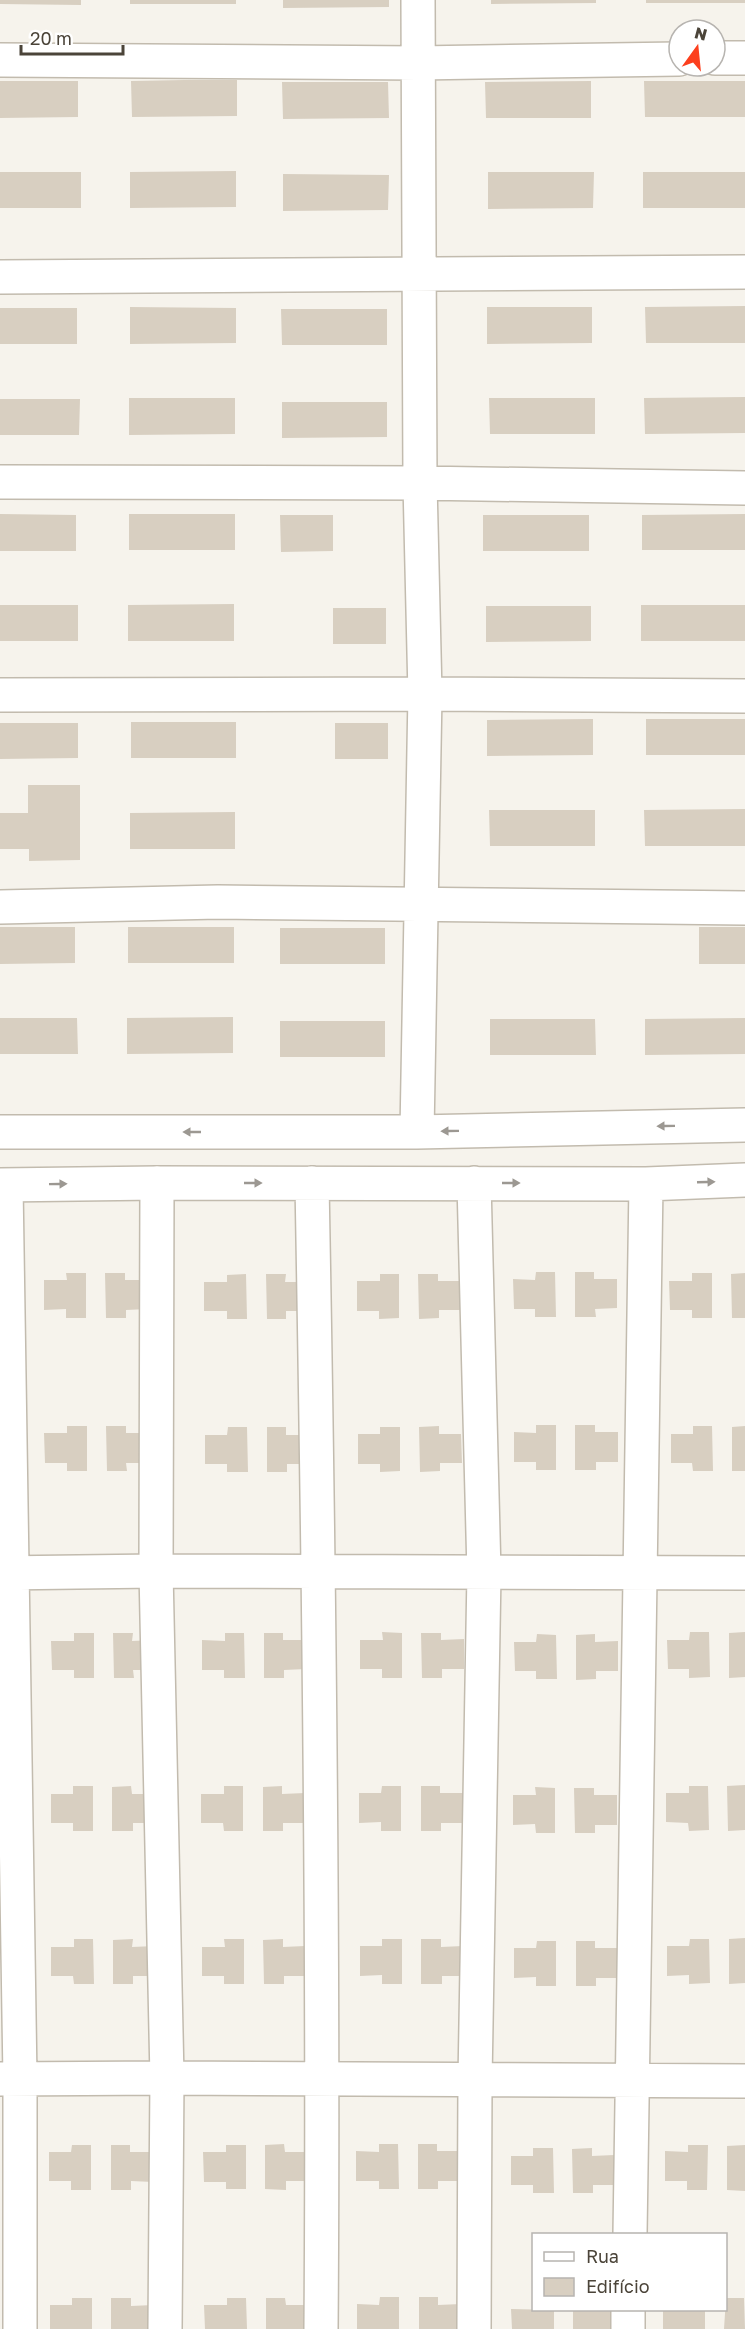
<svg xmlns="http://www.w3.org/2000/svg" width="745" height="2329" font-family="'Golos Text',sans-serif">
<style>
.building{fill:#d8cfc1}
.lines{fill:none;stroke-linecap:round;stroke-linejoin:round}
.minor-casing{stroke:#c2bbae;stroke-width:36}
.minor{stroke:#fff;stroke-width:33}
.oneway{fill:#9c9892}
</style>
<rect width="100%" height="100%" fill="#f6f3ec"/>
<path class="building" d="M0,0H81V5L0,4Z
M130,0H236V4H130Z
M283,0H389V7L283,8Z
M491,0H596V3L491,4Z
M646,0H745V3H646Z
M184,80H237V116L132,117L131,81Z
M0,81H78V117L0,118Z
M591,81V118H486L485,82Z
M644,81H745V117H645Z
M282,82H388L389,118L283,119Z
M236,171V207L130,208V172Z
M0,172H81V208H0Z
M488,172H594L593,208L488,209Z
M643,172H745V208H643Z
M283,174L389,175L388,210L283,211Z
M745,306V343H646L645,307Z
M130,307L236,308V343L130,344Z
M487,307H592V343L487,344Z
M0,308H77V344H0Z
M281,309H387V345H282Z
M745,397V433L645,434L644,398Z
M129,398H235V434L129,435Z
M489,398H595V434H490Z
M0,399H80L79,435H0Z
M282,402H387V437L282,438Z
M0,514L76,515V551H0Z
M129,514H235V550H129Z
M745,514V550H642V515Z
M280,515H333V551L281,552Z
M483,515H589V551H483Z
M234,604V641H128V605Z
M0,605H78V641H0Z
M641,605H745V641H641Z
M486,606H591V641L486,642Z
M333,608H386V644H333Z
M593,719V755L487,756V720Z
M646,719H745V755H646Z
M131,722H236V758H131Z
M0,723H78V758L0,759Z
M335,723H388V759H335Z
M28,785H80V860L29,861V849H0V813H28Z
M745,809V846H645L644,810Z
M489,810H595V846H490Z
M235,812V849H130V813Z
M0,927H75V963L0,964Z
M128,927H234V963H128Z
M699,927H745V964H699Z
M280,928H385V964H280Z
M233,1017V1053L127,1054V1018Z
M0,1018H77L78,1054H0Z
M745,1018V1054L645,1055V1019Z
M490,1019H595L596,1055H490Z
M280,1021H385V1057H280Z
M536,1272H555L556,1317H535V1309H514L513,1279L535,1280Z
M575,1272H594V1279H617V1308L595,1309L596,1317H575Z
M66,1273H86V1318H66V1309L44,1310V1280H67Z
M105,1273H125V1280H147L148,1309L126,1310V1318H106Z
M692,1273H712V1318H692V1310H670L669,1281H692Z
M745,1273V1318H732L731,1274Z
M246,1274L247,1319H227V1311H204V1282H227V1275Z
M266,1274H286L285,1282H308V1311H286V1319H267Z
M380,1274H399V1318L379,1319V1311H357V1281H380Z
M418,1274H438V1281H461V1310H439V1318L419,1319Z
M536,1425H556V1470H536V1462H514V1432L536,1433Z
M575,1425H595V1432H618V1462H596V1470H575Z
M67,1426H87V1471H67V1463H45L44,1433H67Z
M106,1426H126V1433H148L149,1463H126L127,1471H107Z
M439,1426V1434H461L462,1463H440V1471L420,1472L419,1427Z
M693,1426H712L713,1471H693L692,1463H671V1434H693Z
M745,1426V1471H732V1427Z
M228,1427H247L248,1472H227V1464H205V1435H227Z
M267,1427H286V1435H309V1464H287V1472H267Z
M380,1427H400V1471L380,1472V1464H358V1434H380Z
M382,1632L402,1633V1678H382V1669H360V1640H383Z
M690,1632H709L710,1677L689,1678V1669H668L667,1640H689Z
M745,1632V1677L729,1678V1633Z
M74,1633H94V1678H74V1670H52L51,1641H74Z
M113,1633H133L132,1641L155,1640L156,1670H133L134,1678H114Z
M225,1633H244L245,1678H224V1670H202V1640L225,1641Z
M264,1633H283V1640H306V1669L284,1670V1678H264Z
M421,1633H441V1640L464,1639V1669H442V1678H422Z
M537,1634L556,1635L557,1679H536V1671H515L514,1642H536Z
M595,1634V1642L618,1641V1671H596V1679L576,1680V1635Z
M745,1785V1830L728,1831L727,1786Z
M73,1786H93V1831H73V1823H51V1794H73Z
M131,1786L132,1794H155V1823H133V1831H112V1787Z
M224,1786H243V1831H224L223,1823H201V1794H224Z
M282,1786V1794L305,1793V1823H283V1831H263V1787Z
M382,1786H401V1831H381V1822L359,1823V1793H381Z
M421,1786H440V1793H463V1823H441V1831H421Z
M689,1786H708L709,1830L689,1831L688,1823L666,1822V1793H689Z
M535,1787L555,1788V1833H536L535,1824L513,1825V1795H536Z
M574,1788H594V1795H617V1825H595V1833H575Z
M745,1938V1983L729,1984V1939Z
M74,1939H93L94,1984H74L73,1976H51V1947H74Z
M133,1939L132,1947L155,1946V1976H133V1984H113V1940Z
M224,1939H244V1984H224V1976H202V1947H225Z
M283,1939V1947L305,1946L306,1976H284V1984H264L263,1940Z
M382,1939H402V1984H382V1975L360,1976V1946H382Z
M421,1939H441V1947L463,1946V1976H442V1984H421Z
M690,1939H709L710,1983L689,1984V1975L667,1976V1946H689Z
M537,1941H556V1986H536V1977L514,1978V1948H536Z
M576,1941H595V1948H617L618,1978H596V1986H576Z
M284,2144L285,2152H308V2181H286V2190L265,2189V2145Z
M379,2144H398L399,2189H379V2181H356V2151L379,2152Z
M418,2144H437V2151H460L461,2181H438V2189H418Z
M72,2145H91V2190H71V2181H49V2152H71Z
M111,2145H130V2152H153V2182L131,2181V2190H111Z
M226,2145H246V2189H226V2182H204L203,2152H226Z
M688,2145H708L707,2190H687V2181H665V2151L688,2152Z
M745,2145V2191L727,2190V2146Z
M533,2148H553L554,2193H533V2185H511V2156H533Z
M592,2148V2156L614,2155L615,2185H593V2193H573L572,2149Z
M380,2297H399V2329H357V2304L379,2305Z
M419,2297H438V2305L461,2304V2329H419Z
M72,2298H92V2329H50V2305H72Z
M111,2298H131V2306L153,2305V2329H111Z
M227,2298H246L247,2329H205L204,2305H227Z
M266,2298H285L286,2305H308V2329H266Z
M726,2298H744L745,2329H724Z
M511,2309L554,2310V2329H512Z
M573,2310H616L615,2329H573Z
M663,2310H705V2329H663Z"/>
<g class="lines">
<g class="minor-casing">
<path id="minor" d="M715,58H745
M0,60L418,63L679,59
M0,277L745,272
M0,482L420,483L745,488
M0,695L425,694L745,696
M0,907L218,902L745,908
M0,1132H417L745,1125
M417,1132L425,694L420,483L418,0
M157,1183L156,1571L167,2078L165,2329
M312,1183C319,1565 324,1947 321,2329
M0,1185L157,1183L646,1184L745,1180
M6,1185L20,2079V2329
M0,1573L156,1571L745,1573
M0,2079L167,2078L745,2081
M630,2234L646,1184
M474,2329L475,2080L484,1573L474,1183
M628,2329V2310"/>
</g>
<use href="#minor" class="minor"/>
</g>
<defs><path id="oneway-solid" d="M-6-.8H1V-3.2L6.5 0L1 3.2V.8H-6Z" transform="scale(1.5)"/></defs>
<g class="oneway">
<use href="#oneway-solid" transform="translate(666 1126) rotate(179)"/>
<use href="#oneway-solid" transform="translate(450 1131) rotate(179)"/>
<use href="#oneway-solid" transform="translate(192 1132) rotate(-180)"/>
<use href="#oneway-solid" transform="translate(706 1182) rotate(-2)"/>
<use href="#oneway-solid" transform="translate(253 1183)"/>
<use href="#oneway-solid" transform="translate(511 1183)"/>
<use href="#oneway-solid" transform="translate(58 1184) rotate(-1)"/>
</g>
<rect x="532" y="2233" width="195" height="78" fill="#ffffff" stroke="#b7b4b0" stroke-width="1.5"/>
<rect x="544" y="2252" width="30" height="9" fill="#ffffff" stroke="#b7b4b0" stroke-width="1.5"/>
<text x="586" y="2263" font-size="18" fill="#4b4439">Rua</text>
<rect x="544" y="2278" width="30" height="18" fill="#d8cfc1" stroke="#b7b4b0" stroke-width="1.5"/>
<text x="586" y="2293" font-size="18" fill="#4b4439">Edifício</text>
<g transform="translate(697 48) rotate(15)"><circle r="28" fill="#ffffff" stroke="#b7b4b0" stroke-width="1.5"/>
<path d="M0-4.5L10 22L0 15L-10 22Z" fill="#fc3f1d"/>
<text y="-9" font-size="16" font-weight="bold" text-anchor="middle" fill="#4b4439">N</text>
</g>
<path d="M21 45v9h102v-9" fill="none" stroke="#4b4439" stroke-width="3"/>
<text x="30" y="45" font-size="18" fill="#4b4439" stroke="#ffffff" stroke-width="4.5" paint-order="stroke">20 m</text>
</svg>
